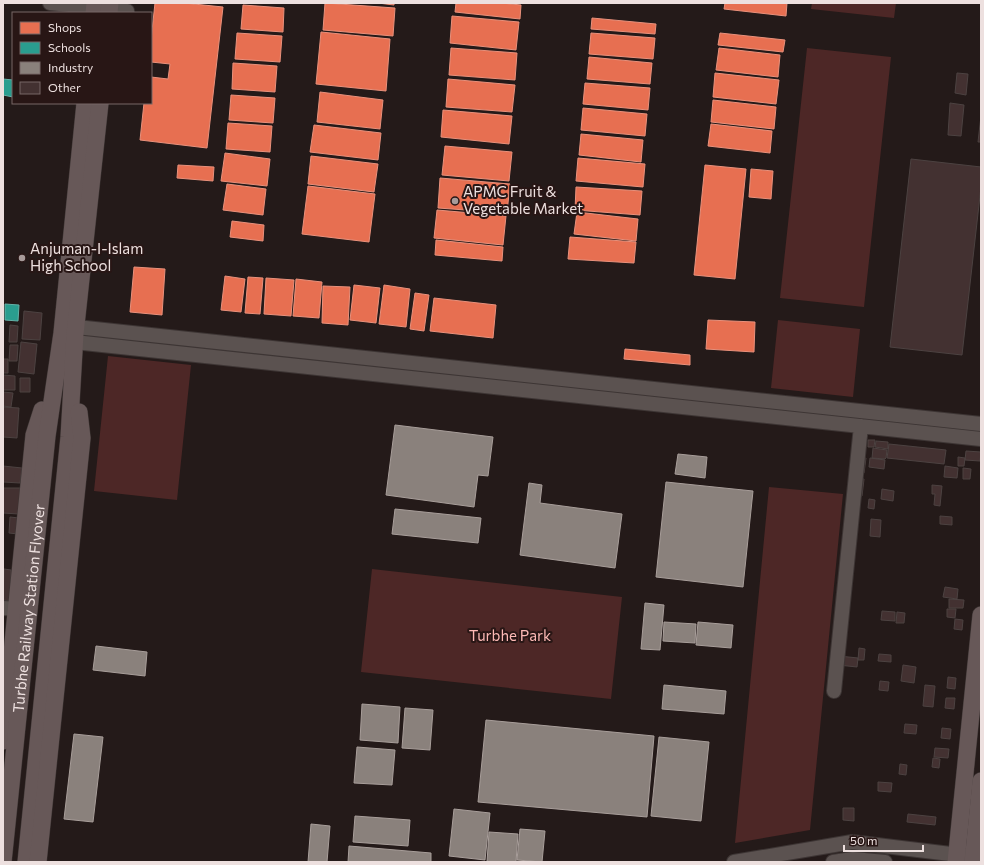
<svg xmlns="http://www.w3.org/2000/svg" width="984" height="865" font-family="Commissioner,sans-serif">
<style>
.green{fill:#4d2726}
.shops{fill:#e76f51;stroke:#e9917c}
.schools{fill:#2a9d8f;stroke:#64b1a7}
.industry{fill:#8a817c;stroke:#a89e9a}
.building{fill:#433131;stroke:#4c4241}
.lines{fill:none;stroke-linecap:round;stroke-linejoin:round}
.minor-casing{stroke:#3d3534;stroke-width:16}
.major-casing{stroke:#3d3534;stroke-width:18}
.minor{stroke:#5b5250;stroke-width:14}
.major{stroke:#675858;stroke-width:17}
.poi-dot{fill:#a79b9a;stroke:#281615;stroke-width:1.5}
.labels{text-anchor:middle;stroke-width:4;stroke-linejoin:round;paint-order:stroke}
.poi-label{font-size:15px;fill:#ede0df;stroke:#281615;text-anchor:start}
.street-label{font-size:15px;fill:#ede0df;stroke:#281615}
.park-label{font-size:15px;fill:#fdb9b5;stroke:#281615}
</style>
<rect width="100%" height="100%" fill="#241a19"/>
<path class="green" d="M812,3H896L894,18L811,9Z
M807,48L891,57L864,307L780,298Z
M778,320L860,329L853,397L771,388Z
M108,356L191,365L177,500L94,491Z
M769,487L843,494L810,830L735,843Z
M372,569L622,597L611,699L361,672Z"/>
<path class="shops" d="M155,3H184L223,7L207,148L140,140L144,103H151V77L168,79L170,64L151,62V40Z
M325,3L395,8L393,36L323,30Z
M378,3H394V5Z
M456,3H501L521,5L520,19L455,12Z
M725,3H787L786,16L724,9Z
M243,5L284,8L283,32L241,29Z
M452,16L519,22L516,50L450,43Z
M592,18L656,24L655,34L591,29Z
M321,32L390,39L386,91L316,84Z
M237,33L282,36L280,62L235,59Z
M591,33L655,38L653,59L589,54Z
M720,33L785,40L783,52L718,45Z
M451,48L517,53L515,80L449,75Z
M719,48L780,55L778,77L716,70Z
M589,57L652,63L650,84L587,79Z
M233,63L277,66L275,92L232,89Z
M715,73L779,80L776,104L713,97Z
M448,79L515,85L512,112L446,107Z
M585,83L650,88L648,110L583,104Z
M320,92L383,100L380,129L317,122Z
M231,95L275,98L273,123L229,120Z
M713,100L776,107L774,129L711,122Z
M583,108L647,114L645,136L581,130Z
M443,110L512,116L509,144L441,137Z
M228,123L272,126L270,152L226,149Z
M711,124L772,131L770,153L708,146Z
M314,125L381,133L378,160L310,152Z
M581,134L643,140L641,162L579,155Z
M445,146L512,152L509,181L442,175Z
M225,153L270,159L267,186L221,181Z
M311,156L378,164L374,192L308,184Z
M578,158L645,164L643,187L576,181Z
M178,165L214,167L213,181L177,178Z
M705,165L746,169L735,279L694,275Z
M751,169L773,171L771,199L749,197Z
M440,178L510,184L507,213L438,208Z
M227,184L266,189L263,215L223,210Z
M308,186L375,194L369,242L302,234Z
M576,187L642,191L640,215L575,210Z
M437,210L506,216L503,245L434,238Z
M577,212L638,219L636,241L574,234Z
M232,221L264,225L263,241L230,237Z
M570,237L636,242L634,263L568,259Z
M436,240L503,247L502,261L435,255Z
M134,267L165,269L162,315L130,312Z
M225,276L245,279L241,312L221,310Z
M248,277L263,278L260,314L245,313Z
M266,278L294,280L291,316L264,314Z
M296,279L322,282L319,318L293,316Z
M354,285L380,288L376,323L350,320Z
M384,285L410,289L406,327L379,324Z
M323,286L350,287L348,325L322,323Z
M415,293L429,295L424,331L410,329Z
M434,298L496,305L493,338L430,331Z
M708,320L755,322L754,352L706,349Z
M625,349L690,355V365L624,359Z"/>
<path class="schools" d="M3,79L13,80V97L3,95Z
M5,304L19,305L18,321L5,320Z"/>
<path class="industry" d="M395,425L493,437L488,476L478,475L474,507L386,495Z
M678,454L707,457L705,478L675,474Z
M666,482L753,491L743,587L656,577Z
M529,483L542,485L540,503L622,514L615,568L520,555Z
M395,509L481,518L478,543L392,534Z
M645,603L664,605L660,650L641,649Z
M664,622L696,624L695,643L663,641Z
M698,622L733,625L731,648L696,645Z
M96,646L147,652L145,676L93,670Z
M664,685L726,691L724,714L662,709Z
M362,704L400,707L398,743L360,740Z
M405,708L433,710L430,750L402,748Z
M486,720L654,736L647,817L478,802Z
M74,734L103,737L93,822L64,819Z
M659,737L709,742L701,821L651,816Z
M357,747L395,750L392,785L354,783Z
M454,809L490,813L485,860L449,856Z
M355,816L410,820L408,846L353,842Z
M311,824L330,826L327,862H308Z
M520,829L545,831L542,862L517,860Z
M489,832L518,834L516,862H487Z
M349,846L431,853V862H348Z"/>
<path class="building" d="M957,73L968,74L966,95L955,93Z
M950,103L964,105L961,136L948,135Z
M981,116V142H978Z
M911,159L981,167V187L962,355L890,347Z
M24,311L42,313L40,340L22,339Z
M10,325L18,326L17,342H9Z
M21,342L37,344L34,374L18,372Z
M10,345H18L17,361H9Z
M3,359H8V373H3Z
M3,375L15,376V390H3Z
M20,378H30V392H20Z
M3,392L13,393L11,407L3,406Z
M3,407L19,408L17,438L3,437Z
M868,440H875L874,447H868Z
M876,441L888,442V449L875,447Z
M889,444L946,450L944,464L887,458Z
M873,448L887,450L886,458L885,459L872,458Z
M966,451L981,452L980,461L965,460Z
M958,457L965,458L964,466H958Z
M859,458H866L864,473H858Z
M870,458L885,460L884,469L869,467Z
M3,466L22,468L20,483L3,482Z
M945,466L958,468L957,478L944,477Z
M963,468L971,469L970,479H963Z
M857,478L864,479L862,496H855Z
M932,485L942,486L940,506L934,505L935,494H932Z
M3,488H20L19,514L3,513Z
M882,489L894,491L893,501L881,499Z
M869,499L875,500L874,509L868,508Z
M940,516L952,517V525L940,524Z
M10,517L19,518L18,534L9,533Z
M871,519L881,520L880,537L870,536Z
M4,569L11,570L10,601L3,600Z
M945,587L958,589L957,599L943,597Z
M949,599L964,600L963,608H949Z
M947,609H956L955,618L947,617Z
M882,611L895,612V621L881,620Z
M897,612L905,613L904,623H896Z
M955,619L963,620L962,630L954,629Z
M859,648L865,649L864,660H858Z
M879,654L891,655V662L878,661Z
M839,656L858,658L857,667L838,665Z
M903,665L916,667L914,683L901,681Z
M948,677L956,678L955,689L947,688Z
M880,681L889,682L888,691L879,690Z
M925,685L935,686L933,707L923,706Z
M946,698H955L954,709L945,708Z
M905,724L917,725L916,734L904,733Z
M942,728L951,729L950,739L941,738Z
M935,748L949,749L948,758L934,757Z
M933,758L940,759L939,768L932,767Z
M900,764L907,765L906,775L899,774Z
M878,782L892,783L891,792L878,791Z
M843,808H854V821L843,820Z
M908,814L936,817L935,825L907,822Z"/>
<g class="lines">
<g class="minor-casing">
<path id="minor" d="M50,3L127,11
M67,326L981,424
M65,341L981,439
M3,608L17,609
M834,691L861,426
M734,862L852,842L967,856
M833,862L853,859L885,862"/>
</g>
<g class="major-casing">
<g id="major">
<path d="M94,13L95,3"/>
<path d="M109,13L110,3"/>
<path d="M3,741L34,435L42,410"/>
<path id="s1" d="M3,862L47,436L62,333L85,103"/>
<path d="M26,862L69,437L75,334L100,103"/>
<path d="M38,862L82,438L79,412"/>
<path d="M956,862L981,615"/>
<path d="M973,862L981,781"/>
</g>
</g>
<use href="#minor" class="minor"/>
<use href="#major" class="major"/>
</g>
<g class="poi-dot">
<circle cx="455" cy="201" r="4"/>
<circle cx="22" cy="258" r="4"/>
</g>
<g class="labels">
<g class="poi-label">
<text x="463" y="197">APMC Fruit &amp;<tspan x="463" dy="17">Vegetable Market</tspan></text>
<text x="30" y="254">Anjuman-I-Islam<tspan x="30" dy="17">High School</tspan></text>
</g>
<g class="street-label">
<text dy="5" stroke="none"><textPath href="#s1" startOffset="255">Turbhe Railway Station Flyover</textPath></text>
</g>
<g class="park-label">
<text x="510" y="641">Turbhe Park</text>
</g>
</g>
<rect width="984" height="865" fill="none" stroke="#ede0df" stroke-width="8"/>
<rect x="12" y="12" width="140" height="92" fill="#281615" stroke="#776766"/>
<rect x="20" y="22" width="20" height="12" fill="#e76f51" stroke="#776766"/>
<text x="48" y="32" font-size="12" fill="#ede0df">Shops</text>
<rect x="20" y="42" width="20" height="12" fill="#2a9d8f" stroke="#776766"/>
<text x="48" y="52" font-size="12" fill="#ede0df">Schools</text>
<rect x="20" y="62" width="20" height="12" fill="#8a817c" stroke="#776766"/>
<text x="48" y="72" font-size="12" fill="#ede0df">Industry</text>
<rect x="20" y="82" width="20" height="12" fill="#433131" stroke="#776766"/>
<text x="48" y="92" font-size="12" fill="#ede0df">Other</text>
<path d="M844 845v6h79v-6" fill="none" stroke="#ede0df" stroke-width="2"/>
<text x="850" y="845" font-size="12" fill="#ede0df" stroke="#281615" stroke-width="3" paint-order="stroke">50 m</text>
</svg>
